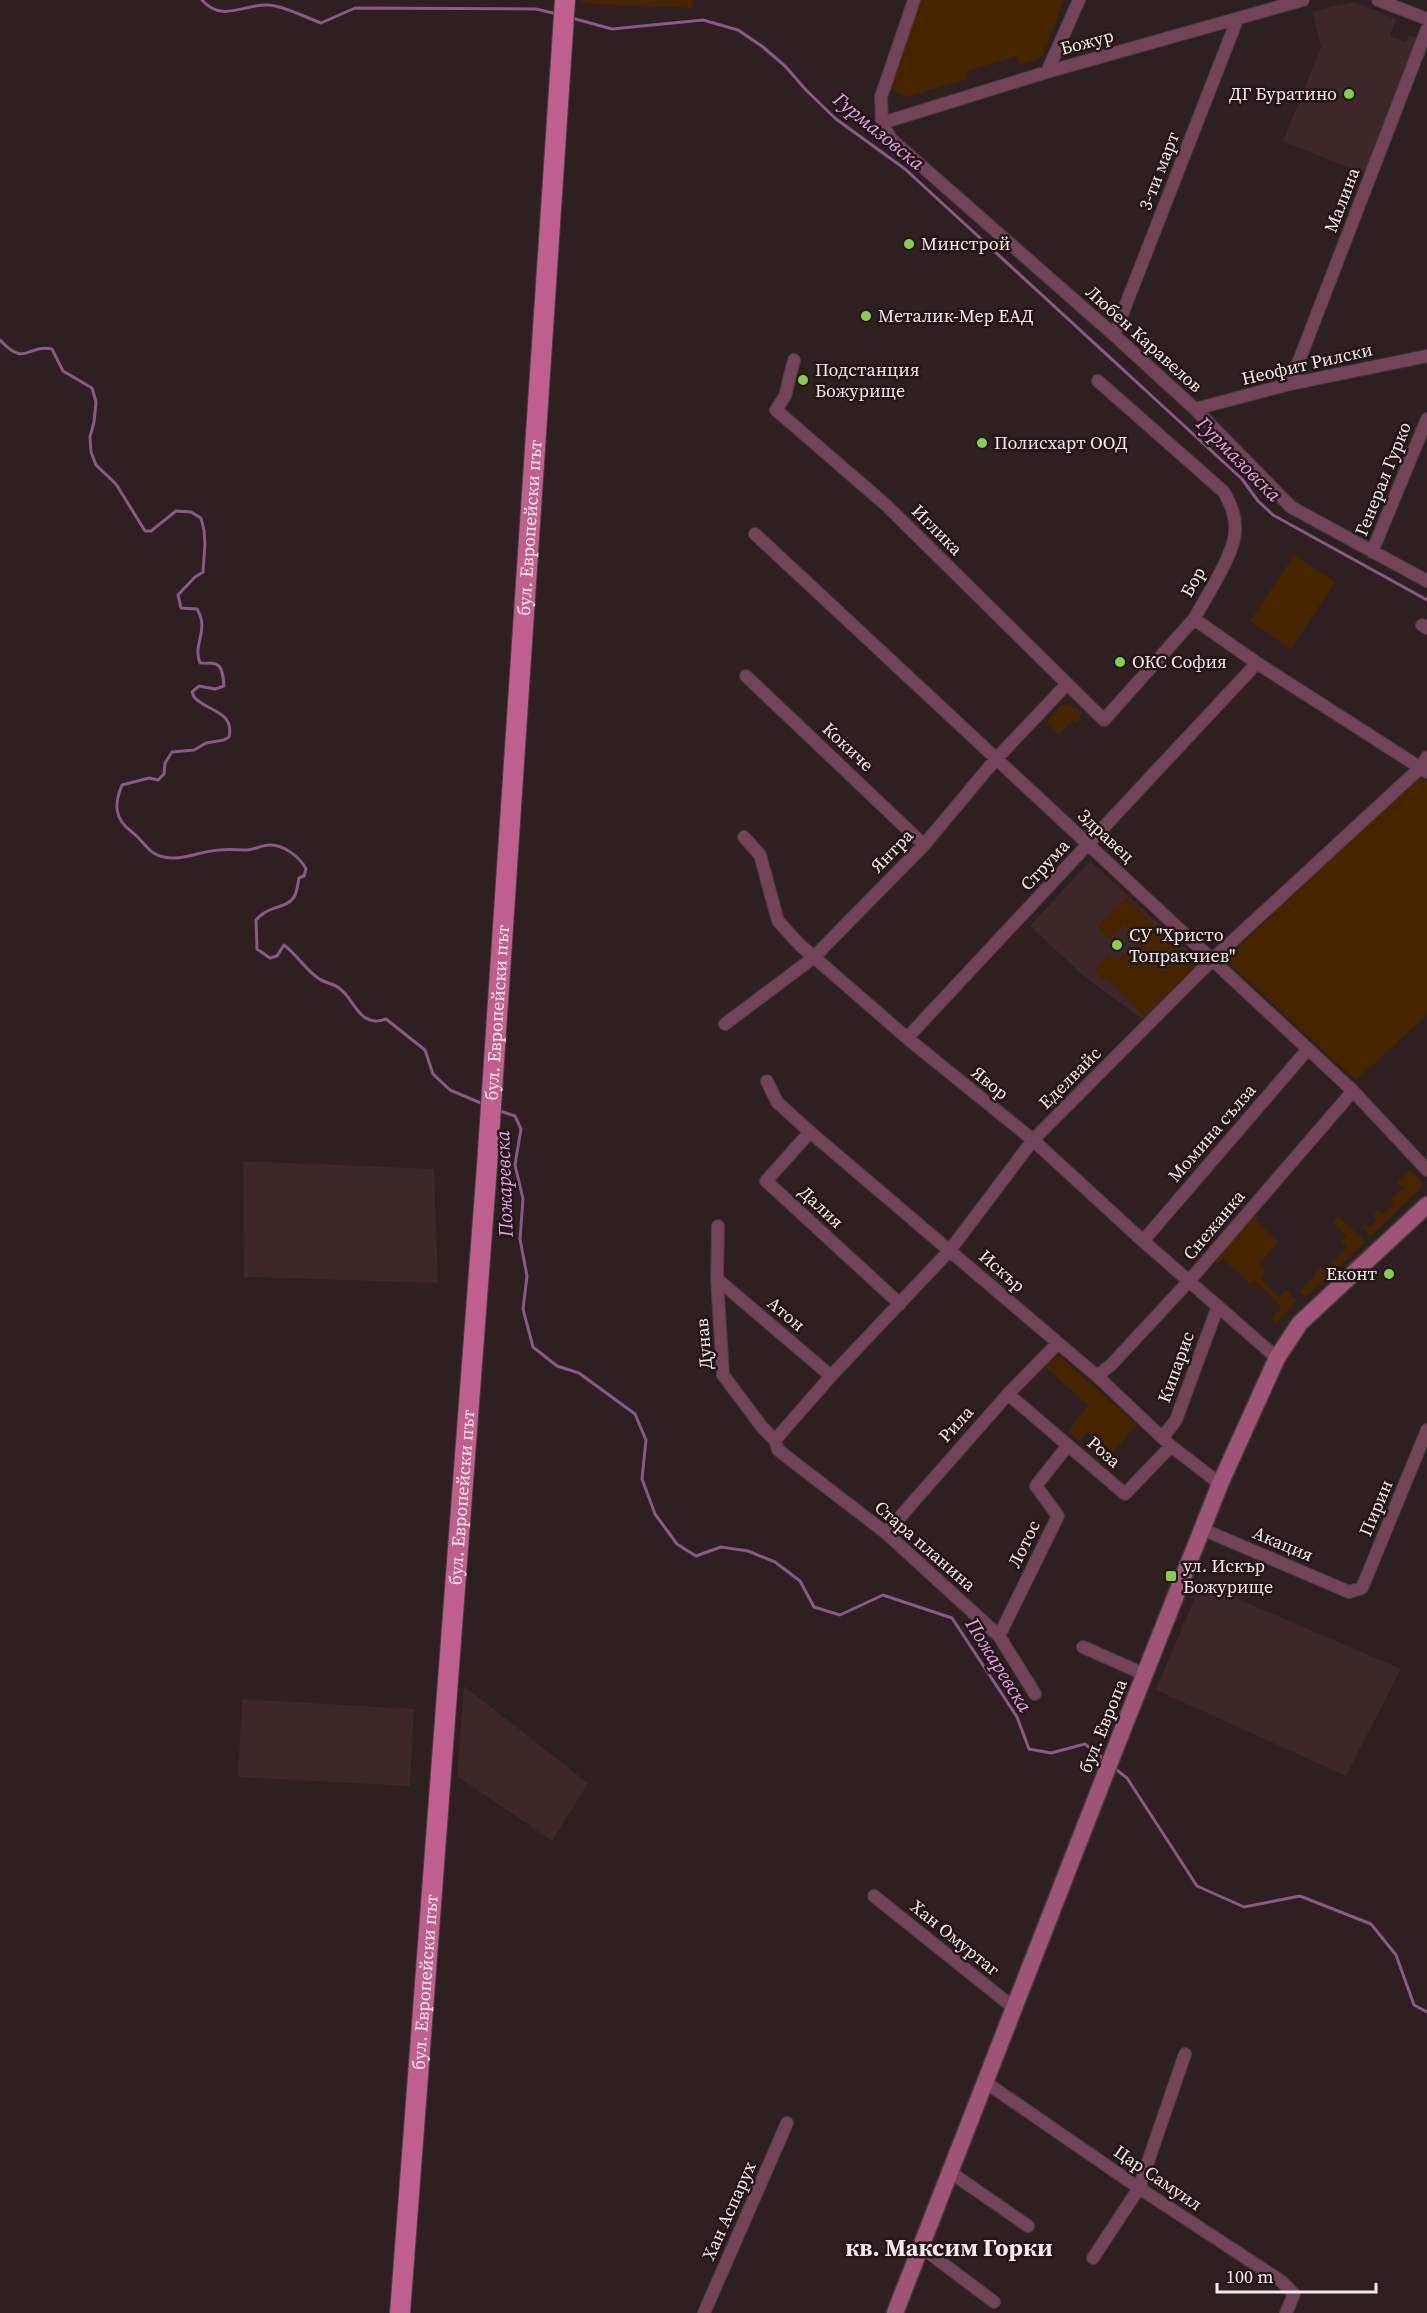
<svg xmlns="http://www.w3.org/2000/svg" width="1427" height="2313" font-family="'Source Serif 4',serif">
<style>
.built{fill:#3d2729}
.green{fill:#462400}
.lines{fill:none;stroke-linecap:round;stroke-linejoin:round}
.stream{stroke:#8a588a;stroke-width:3}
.street-casing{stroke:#4a3b3c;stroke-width:14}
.secondary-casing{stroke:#4a3b3c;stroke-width:19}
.primary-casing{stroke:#4a3b3c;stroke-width:22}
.street{stroke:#724359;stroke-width:12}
.secondary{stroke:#9d5477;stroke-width:16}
.primary{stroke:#be5f8e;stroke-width:20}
.poi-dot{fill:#84d04e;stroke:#241617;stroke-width:2}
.labels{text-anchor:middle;stroke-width:5;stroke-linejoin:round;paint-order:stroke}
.street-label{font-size:18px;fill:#f4e9e9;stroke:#241617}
.poi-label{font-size:18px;fill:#f4e9e9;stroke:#241617;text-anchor:start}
.water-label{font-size:20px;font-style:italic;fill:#eaa2ea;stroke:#241617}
.district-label{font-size:24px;font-weight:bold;fill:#f4e9e9;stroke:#241617}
</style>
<rect width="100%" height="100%" fill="#2e1f20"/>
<path class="built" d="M1354,2L1396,19L1390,36L1406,42L1409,35L1418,38L1364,174L1283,141L1321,47L1312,11Z
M1090,861L1204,964L1145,1021L1086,978L1030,926Z
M243,1161L434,1169L438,1283L244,1277Z
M1201,1583L1401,1669L1346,1776L1156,1690Z
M464,1686L588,1783L552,1841L457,1776Z
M242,1699L414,1709L410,1786L238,1777Z"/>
<path class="green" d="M581,0H691L693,8L581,3Z
M914,0H1064L1043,55L1038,59L1020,64L1017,56L967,71L968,79L906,97L888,88Z
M1294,555L1335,582L1291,649L1250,621Z
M1068,704L1082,713L1077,723L1073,720L1059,734L1046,723L1060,706Z
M1418,776L1427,782V1015L1356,1080L1225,960Z
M1126,898L1200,967L1166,1001L1162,998L1144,1016L1107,978L1104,980L1094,970L1108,955L1117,962L1140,940L1124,925L1109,940L1097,926Z
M1409,1170L1422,1182V1187L1372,1235H1369L1362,1226L1365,1223L1370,1228L1377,1221L1373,1216L1378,1210L1383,1215L1394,1205L1390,1200L1403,1188L1397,1182Z
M1254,1214L1259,1216L1256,1220L1278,1242L1259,1264L1266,1272L1261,1278L1279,1297L1286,1290L1296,1301L1277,1323L1272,1318L1282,1307L1254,1280L1250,1284L1223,1259L1217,1264L1214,1260Z
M1338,1216L1364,1240V1243L1308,1295H1303L1299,1291L1316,1275L1315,1273L1321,1267L1324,1270L1347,1247L1341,1242L1346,1235L1333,1222Z
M1367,1246L1369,1248L1295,1317L1280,1339L1278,1337L1308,1302Z
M1055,1357H1061L1137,1425L1113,1452L1088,1431L1079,1441L1068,1431L1088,1405L1044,1366Z"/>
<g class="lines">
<path class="stream" d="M202,0C222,23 243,4 268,5C282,5 307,18 321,23L355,8L536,9L557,14
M572,18L612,29L703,20L738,30L763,47L785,66L806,90L836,119L905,169L1242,479L1258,501L1273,515L1427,600
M0,340C26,368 27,344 52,349L63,371L92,388L96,402L94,422L90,437L91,452L96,465L116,484L145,531H151L176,511L191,512L201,518L204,530L205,544L203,572L195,577L178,595L181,608L197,609C210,630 192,644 200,663C220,663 222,663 224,686L215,689L199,686L192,692L194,697C206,711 235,711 229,737L224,740L206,743L194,750L172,752L165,763L164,774L158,780L149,778L122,785C114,804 114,819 132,832C144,841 149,855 164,857C183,861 200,851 219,850C228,849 238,850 247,850C254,850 262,845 269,845C283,844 300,857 306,869L304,876L299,878C298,883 297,893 294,897C287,909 268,905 256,920L257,949L270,958L277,956L284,945C296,954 307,971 318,978C324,983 333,983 339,988C355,999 359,1029 386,1019L425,1050L433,1074L450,1090L483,1104
M497,1110L515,1116L521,1129L515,1165L523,1199L520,1239L527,1276L523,1309L533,1347L557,1366L579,1373L635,1414L646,1440L642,1479L655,1514L677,1544L696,1556L721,1547L748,1551L775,1562L800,1581L814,1607L840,1615L883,1595L952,1618L1017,1717L1029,1749L1051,1753L1085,1744L1104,1759
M1113,1767L1127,1778L1197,1886L1244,1907L1300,1896L1371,1924L1396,1955L1414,2005L1427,2012"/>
<g class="street-casing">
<path id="street" d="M914,0L881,97L882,123L891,139L1114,335L1195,409L1291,507L1427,581
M1378,0L1427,19
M1047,72L1079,0
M882,123L1047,72L1303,0
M1114,335L1237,20
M794,360L785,396L776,410L886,505L1104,720L1194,619
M1098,381L1224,492C1231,505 1236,516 1235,531C1235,554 1205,598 1194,619L1257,663L1427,772
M1290,384L1427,29
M1195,409L1290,384L1427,356
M755,534L1308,1049L1353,1091L1427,1170
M1372,552L1427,419
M1422,625L1427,628
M746,676L924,845
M744,837L760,855L778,921L799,944L907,1038L1033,1140L1143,1241L1277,1358
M725,1024L813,958L924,845L995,760L1067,684
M907,1038L1257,663
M767,1081L777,1102L810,1132L1097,1376L1171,1446L1220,1484
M810,1132L766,1181L900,1304
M718,1226L717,1279L723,1375L762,1427L775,1440
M1143,1241L1308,1049
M717,1279L831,1376
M1097,1376L1111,1365L1190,1280L1353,1091
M1008,1394L1125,1494L1171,1446
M1163,1437L1176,1420L1218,1306
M775,1440L831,1376L950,1250L1033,1140L1213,959L1420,768L1427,757
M775,1440L778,1450L886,1533L999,1636L1035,1694
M1202,1529L1349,1592L1362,1588L1427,1430
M886,1533L1008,1394L1058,1343
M999,1636L1058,1516L1036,1486L1068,1445
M1083,1647L1144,1674
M874,1896L1014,2008
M985,2082L1139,2188L1281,2281L1294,2294L1286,2313
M950,2172L1028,2226
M921,2247L994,2302
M1093,2258L1139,2188L1185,2054
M704,2313L787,2123"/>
</g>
<g class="secondary-casing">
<path id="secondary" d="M895,2313L1119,1739L1220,1484L1277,1358L1300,1323L1427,1205"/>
</g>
<g class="primary-casing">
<g id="primary">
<path id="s1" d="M400,2313L487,1166L565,0"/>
</g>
</g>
<use href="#street" class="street"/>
<use href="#secondary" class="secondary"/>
<use href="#primary" class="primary"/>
</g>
<g class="poi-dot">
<circle cx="1349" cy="94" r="6"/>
<circle cx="909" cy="244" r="6"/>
<circle cx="866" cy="316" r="6"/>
<circle cx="803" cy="380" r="6"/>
<circle cx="982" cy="443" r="6"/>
<circle cx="1120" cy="662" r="6"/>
<circle cx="1117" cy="945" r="6"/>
<circle cx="1389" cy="1274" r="6"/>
<rect x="1165" y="1570" width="12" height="12" rx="3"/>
</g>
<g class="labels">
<g class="street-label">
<text transform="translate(1087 42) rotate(-15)" y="6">Божур</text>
<text transform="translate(1159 171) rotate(-69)" y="6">3-ти март</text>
<text transform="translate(1342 200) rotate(-69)" y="6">Малина</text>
<text transform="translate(1144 339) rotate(42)" y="6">Любен Каравелов</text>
<text transform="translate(1307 364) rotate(-13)" y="6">Неофит Рилски</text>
<text transform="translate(1383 479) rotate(-68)" y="6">Генерал Гурко</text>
<text dy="6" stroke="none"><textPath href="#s1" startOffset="1790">бул. Европейски път</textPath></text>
<text transform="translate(937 530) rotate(45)" y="6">Иглика</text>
<text transform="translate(1193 582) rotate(-61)" y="6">Бор</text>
<text transform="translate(848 747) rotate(43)" y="6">Кокиче</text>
<text transform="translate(1106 836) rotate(43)" y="6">Здравец</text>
<text transform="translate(892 851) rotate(-46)" y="6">Янтра</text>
<text transform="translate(1045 865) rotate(-47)" y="6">Струма</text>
<text dy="6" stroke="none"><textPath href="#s1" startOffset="1304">бул. Европейски път</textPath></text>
<text transform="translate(1070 1078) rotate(-45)" y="6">Еделвайс</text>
<text transform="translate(990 1083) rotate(39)" y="6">Явор</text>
<text transform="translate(1212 1133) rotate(-49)" y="6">Момина сълза</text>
<text transform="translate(821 1207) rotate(43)" y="6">Далия</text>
<text transform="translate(1214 1225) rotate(-50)" y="6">Снежанка</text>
<text transform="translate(1002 1271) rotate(41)" y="6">Искър</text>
<text transform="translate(786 1314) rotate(40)" y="6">Атон</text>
<text transform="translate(704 1344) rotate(-95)" y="6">Дунав</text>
<text transform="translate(1176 1367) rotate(-70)" y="6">Кипарис</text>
<text transform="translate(956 1424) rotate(-48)" y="6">Рила</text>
<text transform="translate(1104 1452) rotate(41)" y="6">Роза</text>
<text dy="6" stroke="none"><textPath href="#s1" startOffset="818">бул. Европейски път</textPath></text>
<text transform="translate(1376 1508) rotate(-67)" y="6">Пирин</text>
<text transform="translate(1024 1544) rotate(-64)" y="6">Лотос</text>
<text transform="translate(1283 1544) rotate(23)" y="6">Акация</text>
<text transform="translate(925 1546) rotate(41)" y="6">Стара планина</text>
<text transform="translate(1103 1726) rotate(-68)" y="6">бул. Европа</text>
<text transform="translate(955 1938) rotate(39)" y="6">Хан Омуртаг</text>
<text dy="6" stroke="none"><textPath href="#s1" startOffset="332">бул. Европейски път</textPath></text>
<text transform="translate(1158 2178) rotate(34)" y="6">Цар Самуил</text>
<text transform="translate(729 2211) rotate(-66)" y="6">Хан Аспарух</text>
</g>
<g class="poi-label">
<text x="1337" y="100" text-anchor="end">ДГ Буратино</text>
<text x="921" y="250">Минстрой</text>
<text x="878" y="322">Металик-Мер ЕАД</text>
<text x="815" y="376">Подстанция<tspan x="815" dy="21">Божурище</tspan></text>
<text x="994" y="449">Полисхарт ООД</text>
<text x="1132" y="668">ОКС София</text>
<text x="1129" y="941">СУ "Христо<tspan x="1129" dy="21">Топракчиев"</tspan></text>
<text x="1377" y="1280" text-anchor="end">Еконт</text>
<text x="1183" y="1572">ул. Искър<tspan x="1183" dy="21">Божурище</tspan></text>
</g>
<g class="water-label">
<text transform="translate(879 131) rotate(39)" y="7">Гурмазовска</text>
<text transform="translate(1239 459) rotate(45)" y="7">Гурмазовска</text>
<text transform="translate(504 1184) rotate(-92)" y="7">Пожаревска</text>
<text transform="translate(999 1665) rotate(58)" y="7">Пожаревска</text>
</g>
<g class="district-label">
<text x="949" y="2256">кв. Максим Горки</text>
</g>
</g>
<path d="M1217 2283v9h159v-9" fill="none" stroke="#f4e9e9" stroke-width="3"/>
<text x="1226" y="2283" font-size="18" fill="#f4e9e9" stroke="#241617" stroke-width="4.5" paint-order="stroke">100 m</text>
</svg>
